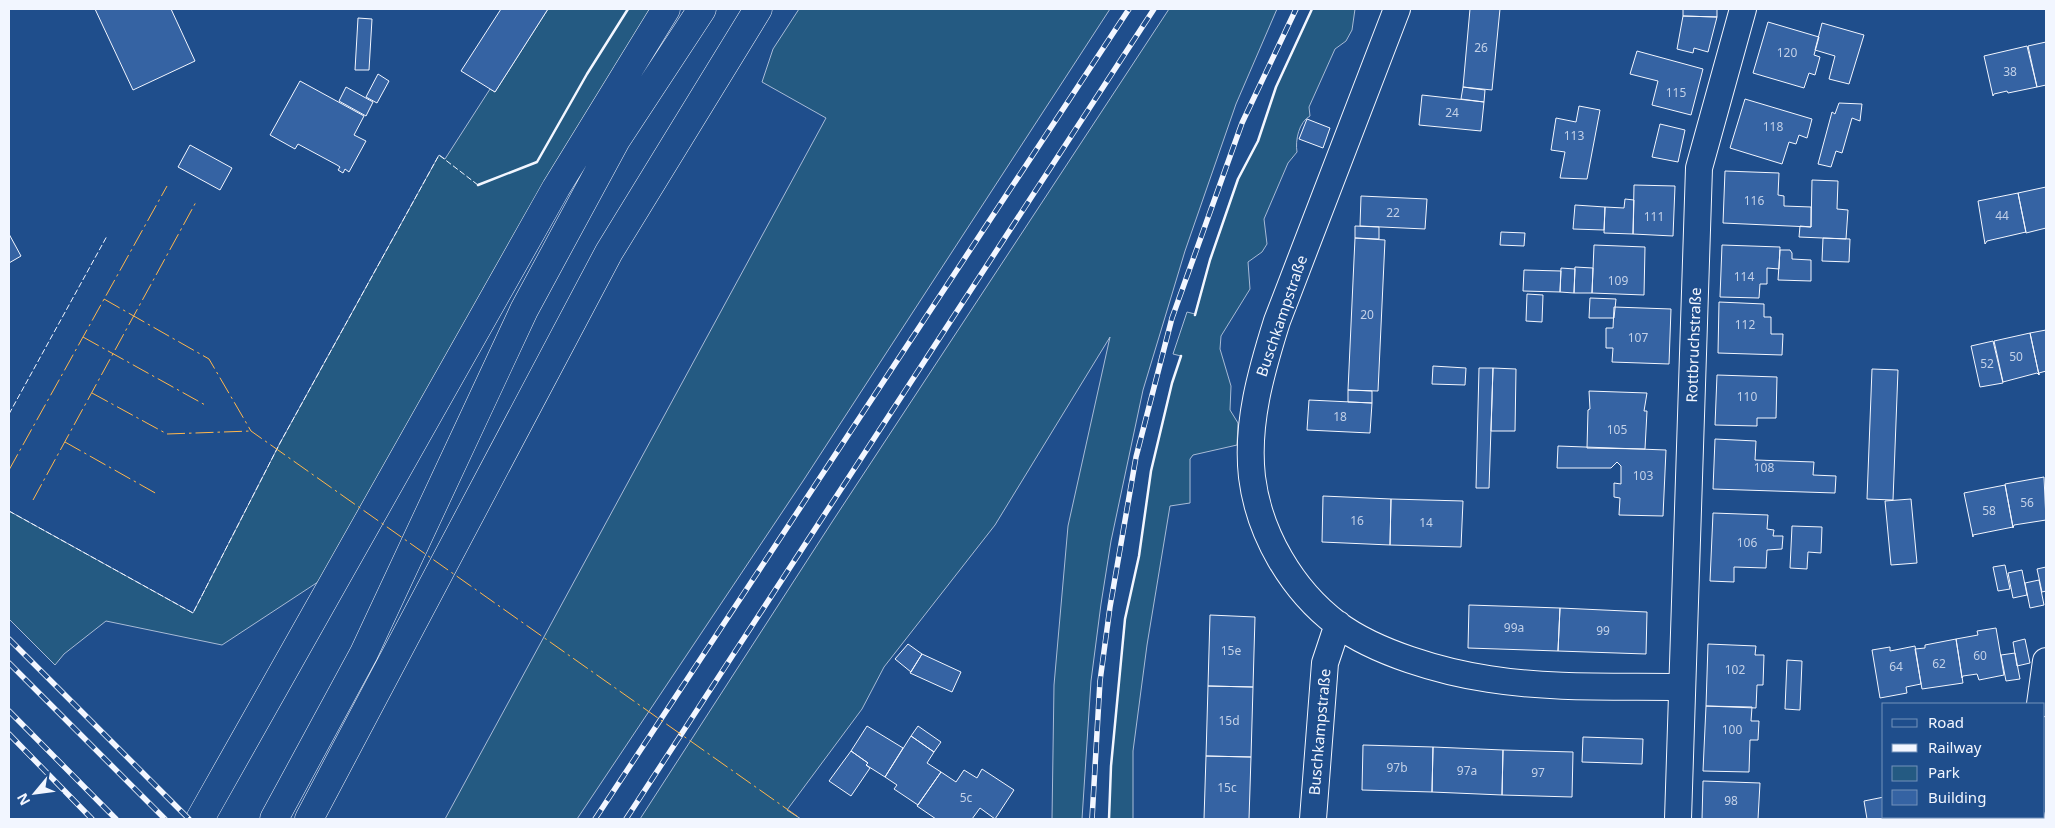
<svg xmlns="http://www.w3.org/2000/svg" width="2055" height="828" font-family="'Noto Sans',sans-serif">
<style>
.green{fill:#245a82;stroke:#a8bbd7}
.building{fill:#3563a3;stroke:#f2f6ff}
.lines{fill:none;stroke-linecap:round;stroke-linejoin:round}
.street-casing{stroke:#f2f6ff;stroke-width:28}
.highway-casing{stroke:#f2f6ff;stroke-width:29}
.street{stroke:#1f4e8c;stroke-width:26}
.highway{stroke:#1f4e8c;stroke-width:28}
.rail-casing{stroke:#f2f6ff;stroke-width:5.5}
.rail{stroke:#1f4e8c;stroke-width:4;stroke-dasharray:11;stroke-linecap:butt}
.fence{stroke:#f2f6ff;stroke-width:1;stroke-dasharray:6 2.5;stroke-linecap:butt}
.wall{stroke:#f2f6ff;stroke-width:2.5}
.power{stroke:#ffb74d;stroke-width:1;stroke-dasharray:18 4 2.5 4;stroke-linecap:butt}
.labels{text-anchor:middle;stroke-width:4;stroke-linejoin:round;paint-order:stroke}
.number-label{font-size:12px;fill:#c3d1e8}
.street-label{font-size:15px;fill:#f2f6ff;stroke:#1f4e8c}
</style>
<rect width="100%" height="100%" fill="#1f4e8c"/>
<path class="green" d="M548,9H655L321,580L222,645L106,621L64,654L55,665L9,619V511L193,613L280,443L439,155L445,159L490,89L495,92Z
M799,9H1110L803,481L577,819H445L826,118L762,82L773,49Z
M1169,9H1277L1236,104L1185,251L1143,390L1111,541L1101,604L1091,681L1082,819H1052L1054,685L1068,526L1110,337L995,525L884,667L862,709L787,810L801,819H640L832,522Z
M1312,9H1355L1352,30L1346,41L1335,49L1309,107L1310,116C1299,122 1295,140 1297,152L1288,163L1264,219L1267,244L1262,252L1248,262L1250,289L1221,336L1220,349L1231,386L1230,410L1238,423L1237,445L1193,455L1190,459V503L1170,506L1147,645L1133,751V819H1109L1111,766L1125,619L1139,556L1151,471L1172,383L1181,356L1173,354L1187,312L1195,314L1210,260L1238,179L1258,141L1276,87Z"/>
<path class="building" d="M95,9H171L195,61L133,90Z
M501,9H548L495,92L461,71Z
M1470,9H1500L1492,90L1463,87Z
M1683,9H1717V17L1683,16Z
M1683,16L1717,17L1708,52L1694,48L1693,53L1677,49Z
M358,18L372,19L369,70H355Z
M1768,22L1819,37L1814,55L1820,57L1815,75L1809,73L1804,88L1753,73Z
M1822,23L1864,35L1849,84L1829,79L1835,56L1815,50Z
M2046,42V85L2037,87L2028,46Z
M2027,46L2037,87L2008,93L2007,91L1994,94L1993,96L1984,56Z
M1637,51L1703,69L1691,115L1652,105L1658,81L1630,74Z
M378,74L389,81L377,103L366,97Z
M300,81L364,116L354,135L366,141L349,172L345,169L343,173L338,170L340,167L337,165L298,144L295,149L270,135Z
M346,87L373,102L366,116L339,101Z
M1463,87L1485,90L1484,102L1461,99Z
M1422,95L1484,102L1481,131L1419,125Z
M1745,99L1812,119L1807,138L1799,135L1796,144L1789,142L1782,164L1730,148Z
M1839,103L1862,104L1860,121L1852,118L1842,153L1836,151L1831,167L1818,164L1832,112L1835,114Z
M1579,106L1600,110L1587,179L1560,178L1565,152L1551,150L1556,118L1576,122Z
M1307,119L1330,128L1323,148L1299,139Z
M1660,124L1685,130L1678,162L1652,157Z
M190,145L232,168L220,190L178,167Z
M1725,171L1779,173L1778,195L1784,196V206L1811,207V227L1723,223Z
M1812,180L1838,181L1837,209L1848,210L1846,239L1799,237L1800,226L1811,227Z
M1634,185L1675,186L1673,236L1633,234Z
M2046,187V228L2026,233L2018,193Z
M2018,193L2026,232L1987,241L1985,244L1978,201Z
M1361,196L1427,199L1425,229L1360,226Z
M1625,199L1634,200L1633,234L1604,233L1605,207L1624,208Z
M1575,205L1605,207L1604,230L1573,229Z
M1355,226L1379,227V239L1355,238Z
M1501,232L1525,233L1524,246L1500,245Z
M9,234L21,256L9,263Z
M1355,238L1385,240L1378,391L1348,390Z
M1823,238L1850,239L1849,262L1822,261Z
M1594,245L1645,247L1644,295L1592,293Z
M1722,245L1780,247L1779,269L1767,268V284H1760L1759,298L1720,297Z
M1780,250H1790L1792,253V259L1811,260V281L1778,280Z
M1575,267L1593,268L1592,293H1574Z
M1561,268L1575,269L1574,293L1560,292Z
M1524,270L1561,271L1560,292L1523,291Z
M1527,294L1543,295L1542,322L1526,321Z
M1590,298L1616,299L1614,318H1589Z
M1719,302L1764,304V317H1771V334H1783L1782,355L1718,353Z
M1614,307L1671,309L1669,364L1612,362L1613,348H1606V328H1613Z
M2046,330V371L2039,373V375L2030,333Z
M2030,333L2039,375L2037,373L2003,382L1994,341Z
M1993,341L2003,383L1980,387L1971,346Z
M1433,366L1466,368L1465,385L1432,384Z
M1479,368H1493L1489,488H1476Z
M1493,368L1516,369L1515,431H1491Z
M1872,369L1898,370L1893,500L1867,499Z
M1717,375L1777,377L1776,418H1757V426L1715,425Z
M1348,390L1372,391V403L1348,402Z
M1589,391L1647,393L1644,411H1647L1645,449L1587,448L1588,410L1590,409Z
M1309,400L1372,403L1370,433L1307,430Z
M1715,439L1756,441L1755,460L1814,462L1813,475L1836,476L1835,493L1713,489Z
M1558,446L1666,450L1663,516L1619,515L1620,498L1614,497V483L1621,484V466L1617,462L1611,468H1557Z
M2044,477L2046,520L2014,525L2013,528L2005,484Z
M2005,485L2013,527L1973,535V537L1964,493Z
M1323,496L1391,499L1390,545L1322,542Z
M1391,499L1463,501L1461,547L1390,545Z
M1911,499L1917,563L1891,565L1885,501Z
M1713,513L1768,515L1767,529L1774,530L1773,536H1783L1782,549L1767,550L1766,568L1734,567V582L1710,581Z
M1792,526L1822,527L1821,553L1808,552L1807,569L1790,568Z
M2005,565L2010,589L1998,591L1993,567Z
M2046,567V591L2042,592L2037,569Z
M2022,570L2027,595L2013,598L2008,573Z
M2039,580L2044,605L2030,608L2025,583Z
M1469,605L1560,608L1558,651L1468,648Z
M1560,608L1647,612L1646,654L1558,651Z
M1210,615L1255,617L1253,687L1208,686Z
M1996,628L2004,675L1979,680L1977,674L1963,676L1962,678L1956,639L1978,635L1977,631Z
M1956,639L1963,683L1922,689L1915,649L1925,648V645Z
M2025,639L2030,663L2017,666L2013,642Z
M908,644L922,654L911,672L895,659Z
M1708,644L1756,646L1755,655H1764L1763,685H1757L1756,708L1706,706Z
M1915,646L1921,684L1906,687L1907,693L1880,698L1872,650L1890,647V651Z
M2015,653L2020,679L2006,681L2001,655Z
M922,654L961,672L952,692L910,673Z
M1787,660L1802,661L1800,710L1785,709Z
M1208,686L1253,687L1251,757L1206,756Z
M1706,706L1752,707L1751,721H1759L1758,740H1750L1749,772L1703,771Z
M867,726L903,748L885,777L866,765L868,763L851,751Z
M918,726L941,742L934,752L911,736Z
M911,736L934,752L927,763L941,772L918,805L894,789L897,785L885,777Z
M1583,737L1643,739L1642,764L1582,762Z
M1363,745L1433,747L1432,792L1362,790Z
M1433,747L1503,750L1502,795L1432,792Z
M1503,750L1573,752L1572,797L1502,795Z
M851,751L868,763L866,765L870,768L851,796L829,781Z
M1206,756L1251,757L1249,819H1204Z
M982,769L1014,790L995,819L980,808L972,819H936L917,806L941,772L956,782L964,770L977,778Z
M1703,781L1760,783L1758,819H1702Z
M1884,797V817H1898V819H1867L1864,801Z
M1898,817H1929L1930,819H1898Z
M1929,817H1962V819H1930Z
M1962,817H1994V819H1962Z"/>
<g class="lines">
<g class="street-casing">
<path id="street" d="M1397,9L1277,321C1261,372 1246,424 1252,477C1259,534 1292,590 1337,624C1376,653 1442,672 1489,679C1551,689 1619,686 1682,687
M2040,704L2046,661
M1313,819L1325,663L1338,624
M1678,819L1699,168L1743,9
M2031,819V817"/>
</g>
<g class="highway-casing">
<path id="highway" d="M200,819L556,188L666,9
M274,819L364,653L524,310L616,140L702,9
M309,819L609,252L758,9"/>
</g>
<use href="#street" class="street"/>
<use href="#highway" class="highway"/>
<g class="rail-casing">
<path id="rail" d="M9,639L189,819
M9,663L165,819
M9,711L116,819
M9,734L92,819
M595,819L1129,9
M626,819L1154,9
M1092,819L1100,681L1110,607L1136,457L1172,318L1242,123L1296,9"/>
</g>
<use href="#rail" class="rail"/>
<path class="fence" d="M9,414L107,236
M9,511L193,613L280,443L439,155L478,185"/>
<path class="wall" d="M478,185L537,162L587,74L628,9
M1195,315L1210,260L1238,179L1258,141L1276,87L1312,9
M1109,819L1111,766L1125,619L1139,556L1151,471L1172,383L1181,356"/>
<path class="power" d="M104,299L209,359L251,431L801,819
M83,337L207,406
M92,393L167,434L251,431
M65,442L157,494
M9,470L167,186
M33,500L196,202"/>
</g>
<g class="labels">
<g class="number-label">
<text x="1481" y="52">26</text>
<text x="1787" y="57">120</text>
<text x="2010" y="76">38</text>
<text x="1676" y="97">115</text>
<text x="1452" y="117">24</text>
<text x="1773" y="131">118</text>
<text x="1574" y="140">113</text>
<text x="1754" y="205">116</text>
<text x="1393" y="217">22</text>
<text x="2002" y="220">44</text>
<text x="1654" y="221">111</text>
<text x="1744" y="281">114</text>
<text x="1618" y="285">109</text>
<text x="1367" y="319">20</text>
<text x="1745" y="329">112</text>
<text x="1638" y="342">107</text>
<text x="2016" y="361">50</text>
<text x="1987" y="368">52</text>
<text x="1747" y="401">110</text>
<text x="1340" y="421">18</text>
<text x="1617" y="434">105</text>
<text x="1764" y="472">108</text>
<text x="1643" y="480">103</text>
<text x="2027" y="507">56</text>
<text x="1989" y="515">58</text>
<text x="1357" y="525">16</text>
<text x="1426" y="527">14</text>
<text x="1747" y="547">106</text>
<text x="1514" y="632">99a</text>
<text x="1603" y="635">99</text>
<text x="1231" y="655">15e</text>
<text x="1980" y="660">60</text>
<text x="1939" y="668">62</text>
<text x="1896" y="671">64</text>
<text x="1735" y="674">102</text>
<text x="1229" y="725">15d</text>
<text x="1732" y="734">100</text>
<text x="1397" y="772">97b</text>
<text x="1467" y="775">97a</text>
<text x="1538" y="777">97</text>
<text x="1227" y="792">15c</text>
<text x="966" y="802">5c</text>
<text x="1731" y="805">98</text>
</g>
<g class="street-label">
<text transform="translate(1282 316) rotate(-71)" y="5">Buschkampstraße</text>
<text transform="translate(1694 345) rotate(-88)" y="5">Rottbruchstraße</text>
<text transform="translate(1320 732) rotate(-85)" y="5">Buschkampstraße</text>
</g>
</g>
<rect width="2055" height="828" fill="none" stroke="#f2f6ff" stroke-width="20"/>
<rect x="1882" y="703" width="162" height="115" fill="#1f4e8c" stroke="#7391ba"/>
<rect x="1892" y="719" width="25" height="8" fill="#1f4e8c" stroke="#7391ba"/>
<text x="1928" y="728" font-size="15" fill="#f2f6ff">Road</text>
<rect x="1892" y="744" width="25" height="8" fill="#f2f6ff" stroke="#7391ba"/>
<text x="1928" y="753" font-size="15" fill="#f2f6ff">Railway</text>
<rect x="1892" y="766" width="25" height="15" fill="#245a82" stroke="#7391ba"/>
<text x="1928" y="778" font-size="15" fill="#f2f6ff">Park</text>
<rect x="1892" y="790" width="25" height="15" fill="#3563a3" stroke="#7391ba"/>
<text x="1928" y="803" font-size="15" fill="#f2f6ff">Building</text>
<g transform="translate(35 793) rotate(241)" stroke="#1f4e8c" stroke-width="4" paint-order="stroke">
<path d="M0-4L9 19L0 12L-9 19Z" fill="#f2f6ff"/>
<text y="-8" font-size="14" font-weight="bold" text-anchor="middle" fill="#f2f6ff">N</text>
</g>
</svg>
